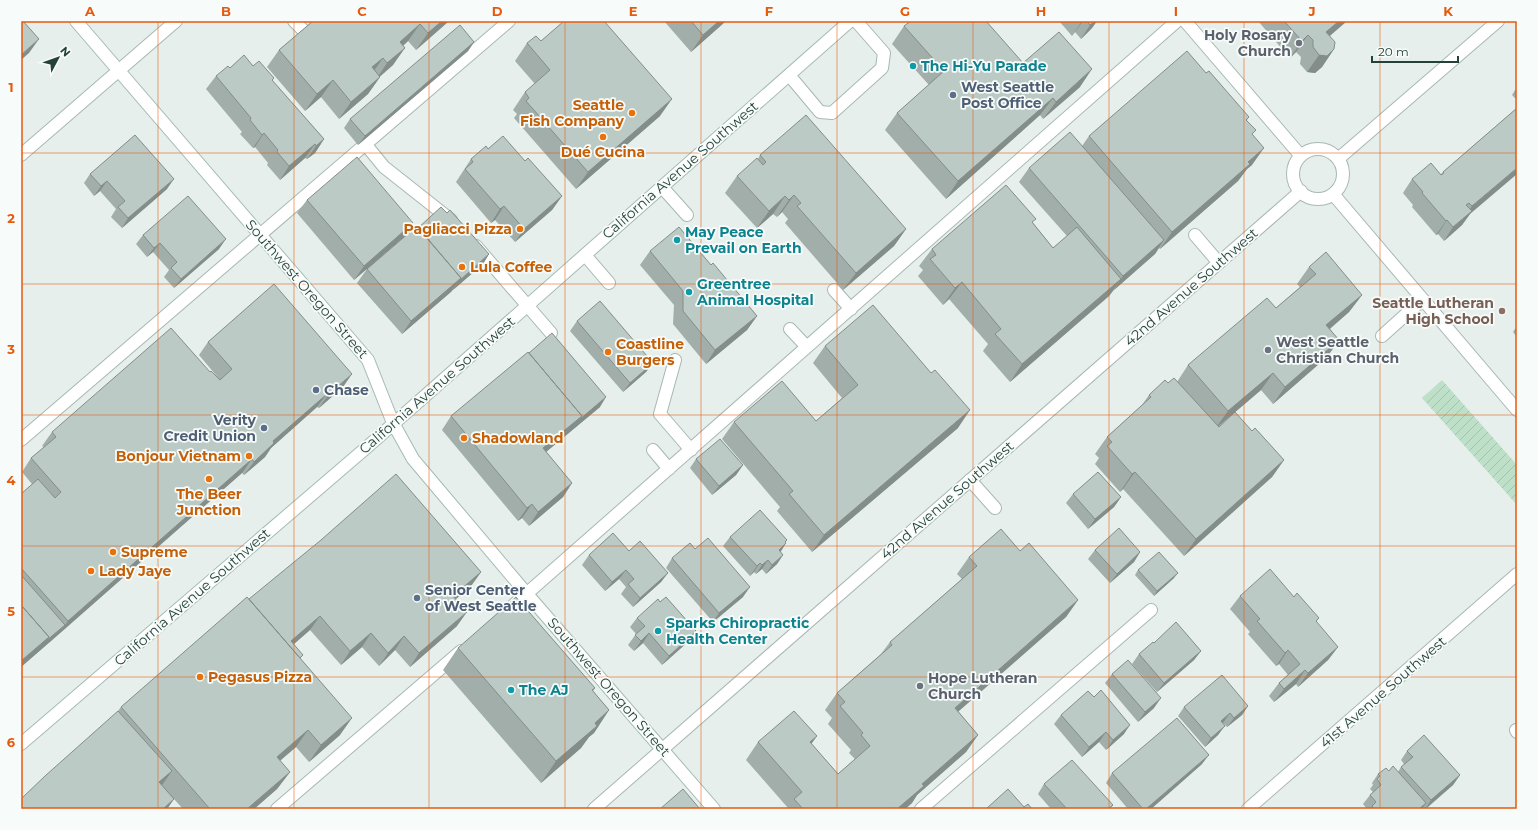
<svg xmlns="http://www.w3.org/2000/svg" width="1538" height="830" font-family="Montserrat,sans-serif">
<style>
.garden{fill:url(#garden-furrows)}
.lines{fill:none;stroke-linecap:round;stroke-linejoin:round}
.lane-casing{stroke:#a8b8b2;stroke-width:14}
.street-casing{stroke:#a8b8b2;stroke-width:14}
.secondary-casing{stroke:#a4bbb3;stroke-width:14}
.lane{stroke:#fff;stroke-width:12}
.street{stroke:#fff;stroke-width:12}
.secondary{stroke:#fff;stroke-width:12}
.wall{fill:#a1aea9}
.shaded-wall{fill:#838d89}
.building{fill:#bbcac4;stroke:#838d89}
.grid{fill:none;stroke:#e8590c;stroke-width:1;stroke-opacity:0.55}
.worship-dot{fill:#6b7280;stroke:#f7fbf9;stroke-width:1.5}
.culture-dot{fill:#0f9aa8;stroke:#f7fbf9;stroke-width:1.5}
.service-dot{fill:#5c6f8a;stroke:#f7fbf9;stroke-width:1.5}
.food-dot{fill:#e8710a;stroke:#f7fbf9;stroke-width:1.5}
.education-dot{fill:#8d6e63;stroke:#f7fbf9;stroke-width:1.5}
.labels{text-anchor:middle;stroke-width:3.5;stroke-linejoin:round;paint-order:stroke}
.worship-label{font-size:14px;font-weight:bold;fill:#5b616d;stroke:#f7fbf9;text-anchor:start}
.culture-label{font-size:14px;font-weight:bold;fill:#0d838f;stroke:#f7fbf9;text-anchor:start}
.service-label{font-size:14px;font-weight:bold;fill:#4e5e75;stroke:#f7fbf9;text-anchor:start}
.food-label{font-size:14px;font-weight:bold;fill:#c56008;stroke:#f7fbf9;text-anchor:start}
.street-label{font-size:14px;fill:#24423a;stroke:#f7fbf9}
.education-label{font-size:14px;font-weight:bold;fill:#785e54;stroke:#f7fbf9;text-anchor:end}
.neatline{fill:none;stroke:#e8590c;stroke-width:1.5}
.grid-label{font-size:13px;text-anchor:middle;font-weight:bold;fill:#e8590c}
</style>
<defs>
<pattern id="garden-furrows" width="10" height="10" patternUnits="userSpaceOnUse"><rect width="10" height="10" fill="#bfe0c8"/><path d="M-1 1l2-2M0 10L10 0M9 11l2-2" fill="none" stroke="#a4c1ad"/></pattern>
</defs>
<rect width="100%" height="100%" fill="#e6efeb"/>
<path class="garden" d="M1442,380L1517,465V505L1422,398Z"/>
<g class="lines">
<g class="lane-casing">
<path id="lane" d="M294,21L304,31
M789,75L820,112L832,113L882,68L884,53L856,21
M366,145L384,167L451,220
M662,187L687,215
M1195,235L1219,263
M476,246L551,333
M585,255L609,283
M834,290L851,309
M790,329L807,347
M1382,336L1422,300
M675,360L660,414L691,450
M21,440L509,21
M653,450L669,469
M970,480L995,508
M507,611L1177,21
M1516,730L1517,732
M277,809L461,651
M921,809L1151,610"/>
</g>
<g class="street-casing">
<path id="street" d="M1185,21L1301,156
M1293 174a25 25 0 1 1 50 0a25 25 0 1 1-50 0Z
M21,155L176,21
M1338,159L1498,21
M1333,194L1517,410
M594,809L1301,191
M1248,809L1517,574"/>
</g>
<g class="secondary-casing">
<path id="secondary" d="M76,21L368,360L393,423L413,459L527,594L714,809
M21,744L366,448L850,21"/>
</g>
<use href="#lane" class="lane"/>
<use href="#street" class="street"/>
<use href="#secondary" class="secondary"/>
</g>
<path class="wall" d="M313,21H449L416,50L408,41L403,46L393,65L380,76V77L368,94L339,119L321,97L305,111L267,67L279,50Z
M664,21H726L691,52Z
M1059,21H1097L1092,28L1081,39L1075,32L1072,36Z
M1258,21H1347L1330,36L1334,49L1322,67L1315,73L1307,72L1300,64L1301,57L1296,52L1290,58Z
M904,26L1023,63L1080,87L1043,119L1040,115L946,199L885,130L897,113L929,85L892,44Z
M541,41L660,116L576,189L514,118L517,114L513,110L525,92L535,84L515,61L527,43Z
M474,42L468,51L358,145L344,128L350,119Z
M253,66L274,78L272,81L324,139L315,153L307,159L305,158L280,180L267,165L268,163L255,147L253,148L240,134L242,132L206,89L216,76L230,68Z
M1206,73L1249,117L1247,120L1252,135V165L1247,169L1238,181L1160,249L1159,248L1155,254L1114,290L1109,296L1010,382L983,351L988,344L949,299L943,305L918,276L923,270L919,266L932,249L1033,223L1053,248L1067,236L1019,182L1029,168L1082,146L1089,136Z
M1517,87V100L1512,95Z
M1517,108L1470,214L1462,225L1444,241L1438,234L1436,235L1412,207L1413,205L1403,193L1412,179L1441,174L1443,172Z
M488,149L525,161L562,196L552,210L515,242L495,220L491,223L456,182L471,159Z
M760,155L906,229L894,246L843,290L785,223L788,219L782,212L777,217L773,214L757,228L725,193L737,176L758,159Z
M90,174L167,189L122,228L111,217L116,209L100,191L94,196L84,183Z
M307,200L413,223L404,237L354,280L297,213Z
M418,228L489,254L483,264L402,334L357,283L367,269Z
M143,235L219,249L174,288L164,277L169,270L153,252L147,257L136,244Z
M650,251L711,265L757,316L747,330L706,364L673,324L674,305L640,265Z
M1309,267L1362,295L1349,312L1330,329L1339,340L1327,357L1273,404L1261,390L1218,427H1219L1252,431L1284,460L1272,477L1184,556L1123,489L1120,492L1095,464L1099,458L1095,454L1107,437L1142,405L1149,395L1168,383L1177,382L1188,365L1276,308L1300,287L1297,284Z
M577,321L653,363L646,372L623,392L570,331Z
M1517,326V337L1513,332Z
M208,342L343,387L319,408L317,407L271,448L265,457L244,475L242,473L21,667V494L32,484L22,472L31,458L44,447L42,446L52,432L210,372L220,380L199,355Z
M825,346L958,428L812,552L777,511L780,507L722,439L734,422L816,421L842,398L813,363Z
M600,407L546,452L572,483L563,497L529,526L522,518L518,521L442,430L451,416Z
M696,459L743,465L736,475L712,495L690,468Z
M1073,494L1121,497L1114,507L1088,529L1066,503Z
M730,537L786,543L780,552L783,555L777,564L766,574L762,569L756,574L754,572L750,576L723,546Z
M1095,550L1140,552L1134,562L1110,583L1088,559Z
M629,551L668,573L661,582L633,607L621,594L626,587L619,579L605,591L582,565L589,555Z
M1020,551L1078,600L1066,617L958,711L978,735L966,752L917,795L912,803L905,809H787L788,808L746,760L758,742L817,736L811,744L838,774L855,759L849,753L851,750L828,724L832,718L825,710L837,693L881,654L890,642L962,579L957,574L969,557Z
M672,558L743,597L713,622L666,568Z
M1138,570L1174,578L1154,596L1135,575Z
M481,572L471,586L456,599L457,626L410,667L395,650L379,666L362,647L341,665L310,630L294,644L300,659L340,735L309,762L296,747L280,761L290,772L277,789L254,809H183L174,799L167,809H21L118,711L121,707L249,599Z
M1240,596L1294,597L1319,618L1316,622L1338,647L1328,660L1298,687L1296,684L1274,702L1269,696L1279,683L1288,675L1279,664L1276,666L1248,634L1250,632L1230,609Z
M637,618L696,631L689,641L662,665L643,643L634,651L628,645L636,634L630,627Z
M1154,643L1201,651L1194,660L1157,692L1132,664L1139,654Z
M458,648L595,688L593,691L609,710L594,733L589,737L581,748L541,783L443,670Z
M1112,674L1154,708L1138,722L1105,683Z
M1248,706L1242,715L1227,727L1223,723L1218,735L1205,747L1178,716L1184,707Z
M1061,715L1124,734L1106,750L1099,742L1082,757L1054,724Z
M1407,751L1460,775L1453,785L1426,809H1424L1423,808L1422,809H1367L1363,804L1370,795L1373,792L1370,789L1373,785L1372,783L1378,774L1389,771L1398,772L1401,767L1404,764L1401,760Z
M1202,764L1151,809H1128L1106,783L1112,773Z
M1044,784L1113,805L1110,809H1051L1038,794Z"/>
<path class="shaded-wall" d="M442,21H449L416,50L428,33Z
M719,21H726L691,52L703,35Z
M1082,21H1083L1075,32L1072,36Z
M1095,21H1097L1092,28L1081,39L1090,25Z
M1339,21H1347L1314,49L1326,32Z
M420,24L408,41L388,59L400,42Z
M1308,35L1296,52L1290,58L1302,41Z
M39,39L29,53L21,60V55Z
M474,42L468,51L358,145L365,136Z
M405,48L393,65L375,81L387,63Z
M1334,49L1322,67L1315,73L1307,72L1319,55Z
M383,58L371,75L372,67Z
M1092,69L1080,87L1043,119L1056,102Z
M380,77L368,94L339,119L351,102Z
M333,80L321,97L305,111L317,94Z
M1053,98L1040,115L946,199L958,181Z
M672,99L660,116L576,189L588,172Z
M264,133L255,147L253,148L262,135Z
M324,139L315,153L307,159L316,146Z
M315,144L305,158L280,180L289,166Z
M1264,148L1252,165L1247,169L1238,181L1160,249L1172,232L1248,162Z
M1517,168V174L1470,214L1462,225L1444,241L1453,227L1465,217L1472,206Z
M174,179L167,189L122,228L128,218Z
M107,181L100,191L94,196L101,186Z
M794,195L782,212L777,217L789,200Z
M562,196L552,210L515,242L524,229Z
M785,196L773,214L757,228L769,211Z
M504,206L495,220L491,223L500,209Z
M1447,220L1438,234L1436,235L1446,221Z
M413,223L404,237L354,280L364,266Z
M906,229L894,246L843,290L856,273Z
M226,239L219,249L174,288L181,279Z
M1164,240L1155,254L1114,290L1123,276Z
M160,243L153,252L147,257L154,248Z
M489,254L483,264L453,290L459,281Z
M461,278L451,292L402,334L411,321Z
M1121,279L1109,296L1010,382L1022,364Z
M962,282L949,299L943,305L955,288Z
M1362,295L1349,312L1314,342L1326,325Z
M757,316L747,330L706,364L715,350Z
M1339,340L1327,357L1273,404L1285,387Z
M653,363L646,372L623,392L630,383Z
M1273,373L1261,390L1215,429L1228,411Z
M352,374L343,387L319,408L328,395Z
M327,394L317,407L271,448L265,457L244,475L254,462L273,441Z
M606,397L600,407L534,462L543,448L582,416Z
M970,410L958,428L812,552L824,535Z
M252,459L242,473L58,635L68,621Z
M1284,460L1272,477L1184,556L1196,539Z
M743,465L736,475L712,495L719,486Z
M1135,472L1123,489L1120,492L1132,474Z
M572,483L563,497L529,526L538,512Z
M1121,497L1114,507L1088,529L1095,519Z
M532,504L522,518L518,521L527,508Z
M787,540L781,548L786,543L780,553L772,560L785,542Z
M1140,552L1134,562L1110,583L1117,574Z
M783,555L777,564L766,574L772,565Z
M768,560L762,569L756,574L762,565Z
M760,563L754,572L750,576L757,566Z
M626,570L619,579L605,591L612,582Z
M481,572L471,586L443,610L453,596Z
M668,573L661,582L633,607L640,598Z
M1178,573L1174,578L1154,596L1157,591Z
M750,587L743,597L713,622L719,613Z
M1078,600L1066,617L943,725L955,708Z
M467,612L457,626L410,667L419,653Z
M320,616L310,630L287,650L291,641Z
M65,625L58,635L21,667V661L49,637Z
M696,631L689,641L662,665L669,656Z
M371,633L362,647L341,665L350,651Z
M649,633L643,643L634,651L641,641Z
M404,636L395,650L379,666L388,653Z
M1338,647L1328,660L1298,687L1308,673Z
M1288,650L1279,664L1276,666L1285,653Z
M1201,651L1194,660L1157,692L1164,683Z
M1305,670L1296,684L1274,702L1284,689Z
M1161,698L1154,708L1138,722L1145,712Z
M1248,706L1242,715L1227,727L1234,718Z
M609,710L594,733L589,737L581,748L541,783L556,761L595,723Z
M1230,713L1223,723L1214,730L1221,721Z
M352,718L340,735L309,762L321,745Z
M1130,725L1124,734L1106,750L1113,740Z
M1225,726L1218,735L1205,747L1211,738Z
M308,730L296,747L264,774L277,757Z
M1106,732L1099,742L1082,757L1089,747Z
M978,735L966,752L917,795L912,803L905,809H897L922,784Z
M817,736L804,754L810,742Z
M1209,755L1202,764L1151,809H1146Z
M172,771L162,785L150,796L159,782Z
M290,772L277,789L254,809H247Z
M1460,775L1453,785L1425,809L1431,800Z
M174,799L167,809H163Z
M1426,803L1422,809H1419Z"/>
<path class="building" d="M21,21H23L39,39L21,55Z
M313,21H442L428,33L420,24L400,42L405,48L387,63L383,58L372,67L380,77L351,102L333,80L317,94L279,50Z
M564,21H604L672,99L588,172L526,101L529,98L525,92L550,70L527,43L536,36L541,41Z
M691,21H719L703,35Z
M911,21H986L1023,63L1059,32L1092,69L1056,102L1053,98L958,181L897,113L944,71L904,26Z
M1087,21H1095L1090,25Z
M1284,21H1339L1326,32L1335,42L1334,49L1327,56L1319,55L1313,47V40L1308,35L1302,41Z
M460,25L474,42L365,136L350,119Z
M1187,51L1206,73L1209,71L1249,117L1246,120L1256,130L1252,134L1264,148L1248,162L1250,164L1172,232L1089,136Z
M244,55L253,66L259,61L274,78L272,80L324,139L316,146L315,144L289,166L277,152L278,150L264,133L262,135L250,120L251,118L216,76L228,66L230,68Z
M1517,108V168L1472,206L1469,203L1466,205L1472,211L1453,227L1447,220L1446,221L1422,193L1423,192L1412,179L1431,163L1441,175L1444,173L1443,172Z
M806,115L906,229L856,273L797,206L801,203L794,195L789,200L785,196L769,211L737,176L757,158L763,165L766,162L760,155Z
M1070,132L1164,240L1123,276L1029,168Z
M135,135L174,179L128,218L118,207L125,201L107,181L101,186L90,174Z
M503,136L525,161L528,158L562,196L524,229L504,206L500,209L465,169L473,162L471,159L486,146L488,149Z
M357,157L413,223L364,266L307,200Z
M1006,185L1036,219L1032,222L1053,248L1077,227L1121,279L1022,364L995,334L1001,329L962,282L955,288L930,259L936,255L932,249Z
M188,196L226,239L181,279L171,268L177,262L160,243L154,248L143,235Z
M441,207L447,213L450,210L489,254L459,281L461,278L418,228Z
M417,226L461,278L411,321L367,269Z
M679,227L711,265L713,263L757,316L715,350L683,311V291L650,251Z
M1326,252L1362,295L1326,325L1339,340L1285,387L1273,373L1228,411L1188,365L1267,298L1276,308L1316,274L1309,267Z
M274,284L352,374L328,395L327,394L273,441L274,443L254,462L252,459L68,621L21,568V494L38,479L55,498L61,492L31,458L56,437L52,432L171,328L210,372L211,371L220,380L232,369L208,342Z
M600,301L653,363L630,383L577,321Z
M873,305L931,373L935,370L970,410L824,535L789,494L793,491L734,422L782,381L816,421L858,385L825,346Z
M552,333L606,397L579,420L582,416L529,353Z
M528,352L582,416L543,448L572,483L538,512L532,504L527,508L451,416Z
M1174,378L1219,427L1235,412L1252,431L1255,428L1284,460L1196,539L1135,472L1132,474L1107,446L1112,442L1107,437L1151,397L1149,395L1165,380L1168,383Z
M720,439L743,465L719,486L696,459Z
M1098,472L1121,497L1095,519L1073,494Z
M396,474L481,572L453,596L467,612L419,653L404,636L388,653L371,633L350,651L320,616L291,641L303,655L300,658L249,599L321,540Z
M760,510L787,540L785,542L786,543L779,550L783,555L772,565L768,560L762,565L760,563L757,566L730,537Z
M1119,528L1140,552L1117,574L1095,550Z
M1001,529L1020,551L1029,543L1078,600L955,708L978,735L922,784L924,786L897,809H890L889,808L887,809H803L794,799L802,792L758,742L794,711L817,736L810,742L838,774L870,746L861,735L863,733L840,706L845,702L837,693L892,645L890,642L977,566L969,557Z
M613,533L629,551L640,541L668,573L640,598L628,584L634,579L626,570L612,582L589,555Z
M708,538L750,587L719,613L672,558L690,543L695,549Z
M1159,552L1178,573L1157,591L1138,570Z
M1270,569L1294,597L1297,593L1319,618L1316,621L1338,647L1308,673L1305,670L1284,689L1279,683L1300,664L1288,650L1285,653L1257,621L1260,619L1240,596Z
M21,575L65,625L46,641L49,637L21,605Z
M247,597L352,718L321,745L308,730L277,757L290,772L247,809H210L121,707Z
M516,597L595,688L592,690L609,710L595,723L597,726L556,761L458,648Z
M666,597L696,631L669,656L649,633L641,641L635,635L645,626L637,618L658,599L660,602Z
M21,605L49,637L21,661Z
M1176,622L1201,651L1164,683L1139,654L1153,642L1154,643Z
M1128,660L1161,698L1145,712L1112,674Z
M1222,675L1248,706L1234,718L1230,713L1221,721L1225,726L1211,738L1184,707Z
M1101,690L1130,725L1113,740L1106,732L1089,747L1061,715L1088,691L1094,697Z
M118,711L172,771L159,782L174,799L163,809H21V799L45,776Z
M1177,718L1209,755L1146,809H1143L1112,773Z
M1424,735L1460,775L1431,800L1401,767L1413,757L1407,751Z
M1072,760L1113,805L1108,809H1067L1044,784Z
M1393,766L1426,803L1419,809H1374L1372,806L1376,802L1370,795L1381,785L1377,779L1380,776L1378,774L1386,768L1389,771Z
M683,789L700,809H660Z
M1008,789L1024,807L1028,804L1032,809H986Z"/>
<path class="grid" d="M158,21V809M294,21V809M429,21V809M565,21V809M701,21V809M837,21V809M973,21V809M1109,21V809M1244,21V809M1380,21V809M21,153H1517M21,284H1517M21,415H1517M21,546H1517M21,677H1517"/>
<g class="worship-dot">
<circle cx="1299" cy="43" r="4"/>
<circle cx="1268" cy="350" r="4"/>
<circle cx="920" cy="686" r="4"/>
</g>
<g class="culture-dot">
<circle cx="913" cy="66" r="4"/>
<circle cx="677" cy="240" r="4"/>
<circle cx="689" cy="292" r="4"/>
<circle cx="658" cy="631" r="4"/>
<circle cx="511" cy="690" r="4"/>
</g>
<g class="service-dot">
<circle cx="953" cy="95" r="4"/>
<circle cx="316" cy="390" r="4"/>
<circle cx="264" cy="428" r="4"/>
<circle cx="417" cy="598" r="4"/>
</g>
<g class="food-dot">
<circle cx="632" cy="113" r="4"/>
<circle cx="603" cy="137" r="4"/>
<circle cx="520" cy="229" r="4"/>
<circle cx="462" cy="267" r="4"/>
<circle cx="608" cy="352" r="4"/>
<circle cx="464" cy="438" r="4"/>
<circle cx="249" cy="456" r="4"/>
<circle cx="209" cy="479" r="4"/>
<circle cx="113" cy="552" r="4"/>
<circle cx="91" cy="571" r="4"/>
<circle cx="200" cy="677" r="4"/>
</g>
<circle class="education-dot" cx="1502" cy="311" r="4"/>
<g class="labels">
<g class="worship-label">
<text x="1291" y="40" text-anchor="end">Holy Rosary<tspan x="1291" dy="16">Church</tspan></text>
<text x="1276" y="347">West Seattle<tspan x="1276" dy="16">Christian Church</tspan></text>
<text x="928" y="683">Hope Lutheran<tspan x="928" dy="16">Church</tspan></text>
</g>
<g class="culture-label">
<text x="921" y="71">The Hi-Yu Parade</text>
<text x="685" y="237">May Peace<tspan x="685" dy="16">Prevail on Earth</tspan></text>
<text x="697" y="289">Greentree<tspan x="697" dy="16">Animal Hospital</tspan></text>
<text x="666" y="628">Sparks Chiropractic<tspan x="666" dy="16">Health Center</tspan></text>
<text x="519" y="695">The AJ</text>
</g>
<g class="service-label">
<text x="961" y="92">West Seattle<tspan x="961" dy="16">Post Office</tspan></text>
<text x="324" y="395">Chase</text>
<text x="256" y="425" text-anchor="end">Verity<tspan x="256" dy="16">Credit Union</tspan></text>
<text x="425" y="595">Senior Center<tspan x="425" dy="16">of West Seattle</tspan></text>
</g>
<g class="food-label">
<text x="624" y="110" text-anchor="end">Seattle<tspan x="624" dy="16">Fish Company</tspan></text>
<text x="603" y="157" text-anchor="middle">Dué Cucina</text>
<text x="512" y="234" text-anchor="end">Pagliacci Pizza</text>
<text x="470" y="272">Lula Coffee</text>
<text x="616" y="349">Coastline<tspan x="616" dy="16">Burgers</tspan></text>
<text x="472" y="443">Shadowland</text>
<text x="241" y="461" text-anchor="end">Bonjour Vietnam</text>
<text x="209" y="499" text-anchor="middle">The Beer<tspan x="209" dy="16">Junction</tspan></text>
<text x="121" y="557">Supreme</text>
<text x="99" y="576">Lady Jaye</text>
<text x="208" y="682">Pegasus Pizza</text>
</g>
<g class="street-label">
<text transform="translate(680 170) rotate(-41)" y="5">California Avenue Southwest</text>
<text transform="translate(1191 287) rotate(-41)" y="5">42nd Avenue Southwest</text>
<text transform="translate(307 289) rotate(49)" y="5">Southwest Oregon Street</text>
<text transform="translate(437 385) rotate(-41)" y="5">California Avenue Southwest</text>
<text transform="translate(947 500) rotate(-41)" y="5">42nd Avenue Southwest</text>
<text transform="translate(192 597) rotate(-41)" y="5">California Avenue Southwest</text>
<text transform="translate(609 687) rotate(49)" y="5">Southwest Oregon Street</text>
<text transform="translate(1383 692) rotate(-41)" y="5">41st Avenue Southwest</text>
</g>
<g class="education-label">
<text x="1494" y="308">Seattle Lutheran<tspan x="1494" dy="16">High School</tspan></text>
</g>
</g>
<rect width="1538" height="830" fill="none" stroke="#f7fbf9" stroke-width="44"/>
<g transform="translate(58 58) rotate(49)" stroke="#f7fbf9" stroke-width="3" paint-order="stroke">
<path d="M0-3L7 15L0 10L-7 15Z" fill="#24423a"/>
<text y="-6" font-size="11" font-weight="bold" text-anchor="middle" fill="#24423a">N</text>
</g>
<path d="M1372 56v6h86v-6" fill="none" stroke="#24423a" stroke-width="2"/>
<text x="1378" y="56" font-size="12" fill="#24423a" stroke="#f7fbf9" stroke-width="3" paint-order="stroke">20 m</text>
<rect x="22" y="22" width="1494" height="786" class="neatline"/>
<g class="grid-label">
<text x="90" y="16">A</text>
<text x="226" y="16">B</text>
<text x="362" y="16">C</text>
<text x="497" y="16">D</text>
<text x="633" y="16">E</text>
<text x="769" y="16">F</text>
<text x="905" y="16">G</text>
<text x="1041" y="16">H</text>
<text x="1176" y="16">I</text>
<text x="1312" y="16">J</text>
<text x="1448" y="16">K</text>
<text x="11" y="92">1</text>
<text x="11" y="223">2</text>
<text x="11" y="354">3</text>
<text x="11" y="485">4</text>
<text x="11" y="616">5</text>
<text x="11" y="747">6</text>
</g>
</svg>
